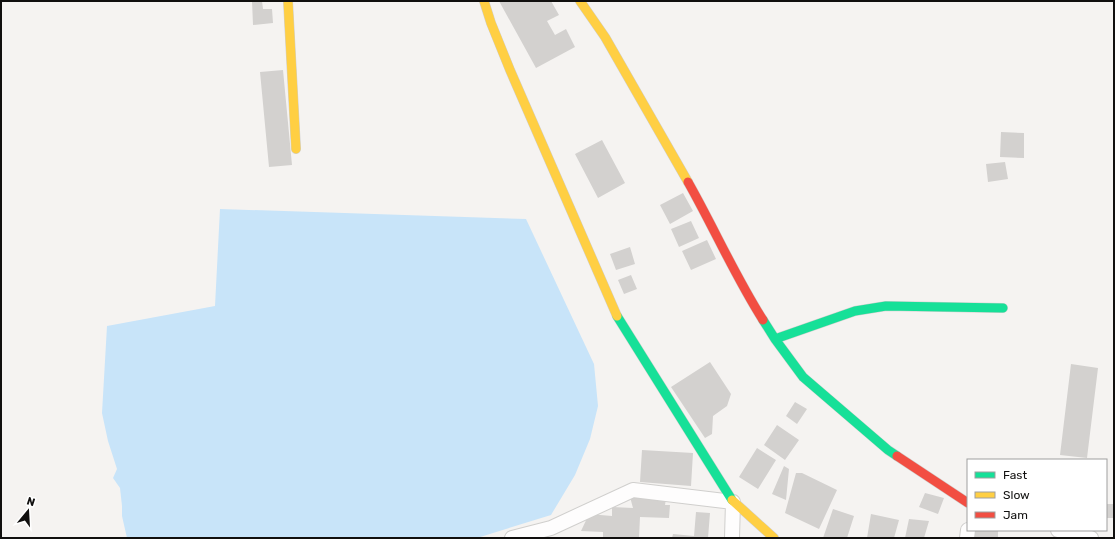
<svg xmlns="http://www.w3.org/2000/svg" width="1115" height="539" font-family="Rubik,sans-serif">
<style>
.water{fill:#c8e4f9}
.building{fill:#d3d1cf}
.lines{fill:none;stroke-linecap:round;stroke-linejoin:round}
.street-casing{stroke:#d0cfcd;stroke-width:16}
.fast-casing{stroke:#d0cfcd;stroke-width:10}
.slow-casing{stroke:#d0cfcd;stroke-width:10}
.jam-casing{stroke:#d0cfcd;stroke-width:10}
.street{stroke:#fefdfd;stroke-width:14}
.fast{stroke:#16e098;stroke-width:9}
.slow{stroke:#ffcf43;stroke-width:9}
.jam{stroke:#f24e42;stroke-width:9}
</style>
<rect width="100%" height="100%" fill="#f5f3f1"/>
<path class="water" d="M220,209L526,219L594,364L598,406L590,439L575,475L551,515L477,538H127L122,516V506L120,488L113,478L117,469L108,441L102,413L107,326L215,306Z"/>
<path class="building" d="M252,1H262L263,9H272L273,23L253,25Z
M499,1H551L559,15L547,21L555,35L566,29L575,47L536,68Z
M283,70L292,165L269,167L260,72Z
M1001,132L1024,133V158L1000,157Z
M602,140L625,183L598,198L575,154Z
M1005,162L1008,179L988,182L986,164Z
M683,193L693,211L670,224L660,205Z
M691,221L699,238L679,247L671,229Z
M707,240L716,259L691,270L682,251Z
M630,247L635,264L616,270L610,254Z
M631,275L637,289L624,294L618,280Z
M710,362L731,394L727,406L713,416L712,434L705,438L671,387Z
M1071,364L1098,368L1087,458L1060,455Z
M795,402L807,409L797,424L786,416Z
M777,425L799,440L785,460L764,445Z
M757,448L776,460L758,489L739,477Z
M642,450L693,453L691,486L640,482Z
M784,466L789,469L786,500L772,494Z
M796,473H802L837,490L819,529L785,513Z
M925,493L944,498L938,514L919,507Z
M630,497L666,499L665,505H670L669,518L640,517L639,538H603V532L581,531L589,514L612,516V507L633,508Z
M1106,504H1114V518H1106Z
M833,509L854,516L847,538H823Z
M696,512L710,513L708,538H672L673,534L694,536Z
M871,514L899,520L894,538H867Z
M909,519L929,521L924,538H905Z
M972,530H998V538H971Z"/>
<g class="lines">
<g class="street-casing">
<path id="street" d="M1058,530L1091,538
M512,538L551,528L633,490L733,502L732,538
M967,538L968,530"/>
</g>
<g class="fast-casing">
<path id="fast" d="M617,316L732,500
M763,320L775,339L803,377L888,450L897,456
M775,339L855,311L886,306L1003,308"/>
</g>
<g class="slow-casing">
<path id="slow" d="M288,1L296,149
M484,1L491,23L510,70L617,316
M580,1L605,37L688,182
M732,500L774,538"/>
</g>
<g class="jam-casing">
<path id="jam" d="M688,182C714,228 735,276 763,320
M897,456L968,503"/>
</g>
<use href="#street" class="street"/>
<use href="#fast" class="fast"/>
<use href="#slow" class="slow"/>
<use href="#jam" class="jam"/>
</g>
<rect width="1115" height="539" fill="none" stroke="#100f0e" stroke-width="4"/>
<rect x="967" y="459" width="140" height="72" fill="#ffffff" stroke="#9f9f9f"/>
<rect x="975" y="472" width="20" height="6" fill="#16e098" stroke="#9f9f9f"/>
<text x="1003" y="479" font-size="12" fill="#100f0e">Fast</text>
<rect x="975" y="492" width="20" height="6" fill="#ffcf43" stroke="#9f9f9f"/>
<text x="1003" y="499" font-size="12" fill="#100f0e">Slow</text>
<rect x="975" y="512" width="20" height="6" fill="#f24e42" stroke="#9f9f9f"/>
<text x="1003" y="519" font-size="12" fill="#100f0e">Jam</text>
<g transform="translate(28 511) rotate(18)" stroke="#ffffff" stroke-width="3" paint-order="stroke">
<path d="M0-3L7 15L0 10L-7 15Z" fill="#100f0e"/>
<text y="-6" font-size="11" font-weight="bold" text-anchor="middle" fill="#100f0e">N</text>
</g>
</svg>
